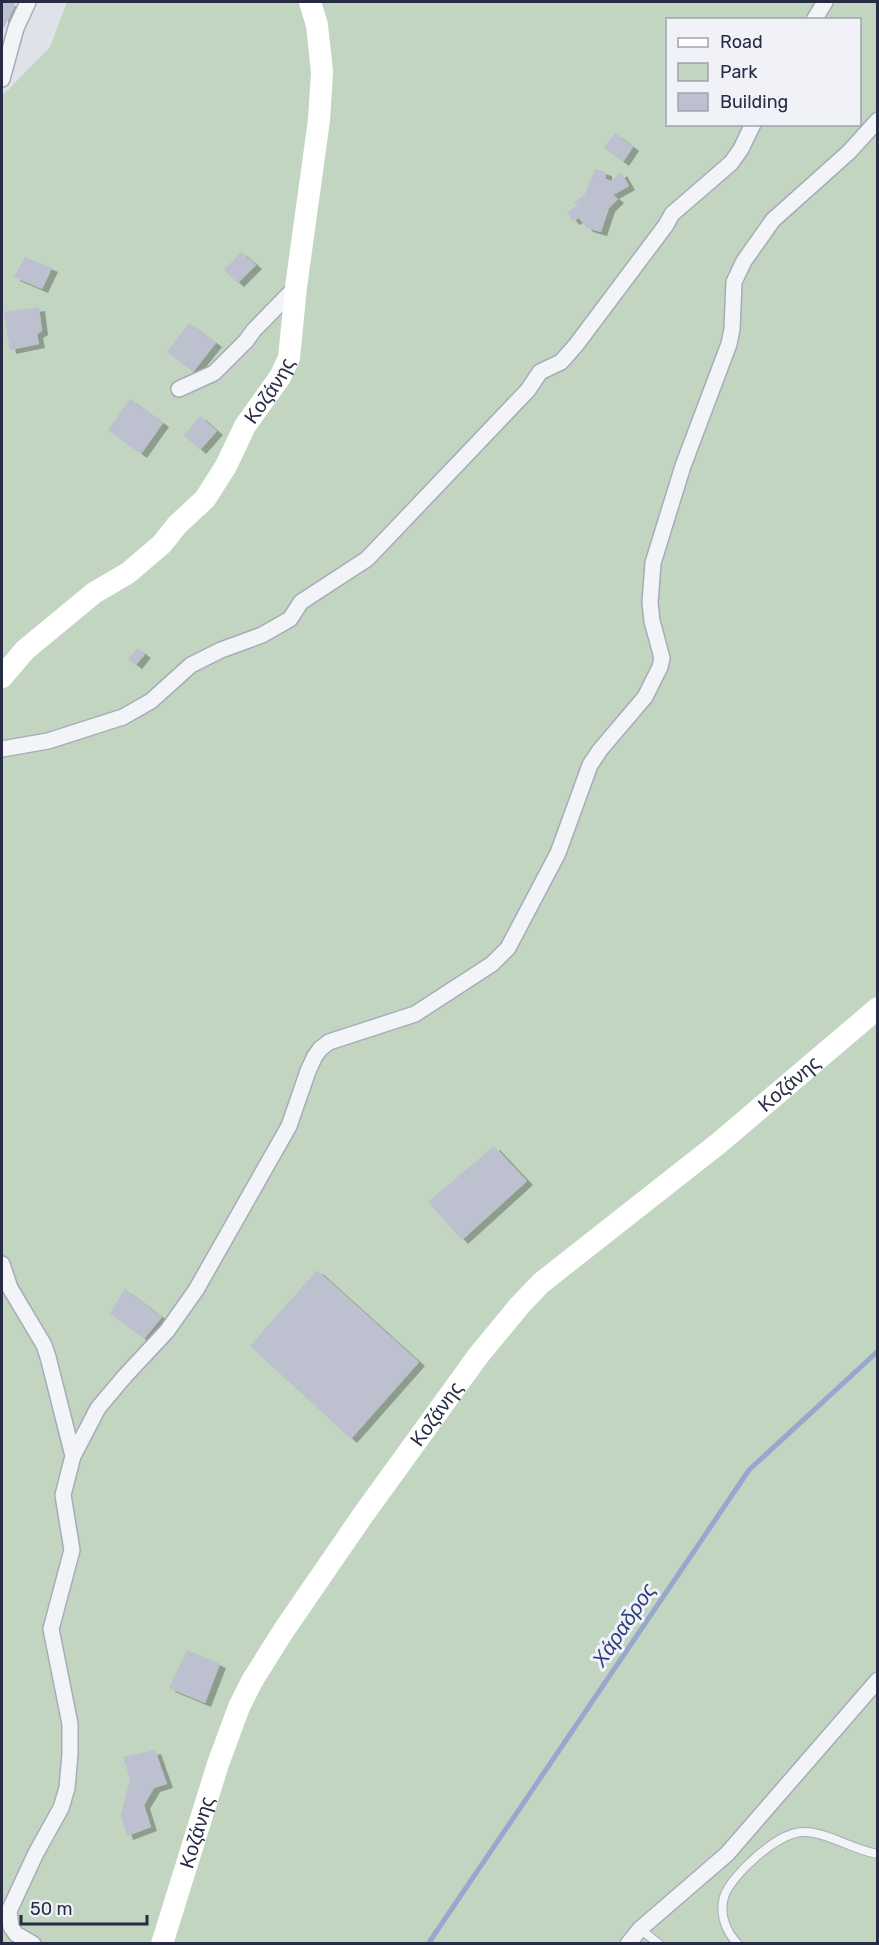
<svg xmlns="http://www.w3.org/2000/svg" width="879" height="1945" font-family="Rubik,sans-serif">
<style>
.green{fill:#c1d5c1;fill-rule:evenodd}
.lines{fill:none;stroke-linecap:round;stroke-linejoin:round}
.stream{stroke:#98a7cd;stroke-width:5}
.building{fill:#bdc0ce;filter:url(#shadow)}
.lane-casing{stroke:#a8abb8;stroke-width:10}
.street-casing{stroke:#a8abb8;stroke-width:18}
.lane{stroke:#f3f4f8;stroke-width:8}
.street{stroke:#f3f4f8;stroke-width:15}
.secondary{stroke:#fff;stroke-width:22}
.labels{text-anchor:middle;stroke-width:6;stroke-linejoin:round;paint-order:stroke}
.street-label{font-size:20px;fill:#272b43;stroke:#f0f2f8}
.water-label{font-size:21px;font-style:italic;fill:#2e407b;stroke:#f0f2f8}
</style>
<defs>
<filter id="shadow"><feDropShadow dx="6" dy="4" stdDeviation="0" flood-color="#0004"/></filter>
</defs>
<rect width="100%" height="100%" fill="#e0e2ea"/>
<path class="green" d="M67,2H877V1943L2,1944V96L50,47ZM668,20H860V124H668Z"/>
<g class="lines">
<path class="stream" d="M428,1944L749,1470L878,1351"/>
</g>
<path class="building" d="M2,2H16L4,28L2,26Z
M615,133L633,147L623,162L604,148Z
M595,169L606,172V179L611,181L621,172L629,186L613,195L618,199L609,208L601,232L587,228L579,218L573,221L567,212L578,205L574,202L585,194Z
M241,252L256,265L238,283L224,270Z
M25,257L52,268L42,289L14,277Z
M39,307L42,331L37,334L39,344L10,350L4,312Z
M189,323L216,343L193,372L167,352Z
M130,399L163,423L141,454L108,430Z
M200,416L217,431L200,450L184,435Z
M137,648L145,654L136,665L128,659Z
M494,1146L527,1181L462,1240L428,1202Z
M317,1270L419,1362L351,1439L250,1346Z
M125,1289L162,1317L144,1339L110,1313Z
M187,1650L220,1664L205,1703L169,1688Z
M155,1750L167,1784L154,1788L144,1805L151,1827L127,1836L121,1815L130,1778L123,1757Z"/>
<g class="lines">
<g class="lane-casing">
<path id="lane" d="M640,1929L659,1944
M738,1944C726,1932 719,1914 724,1897C731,1875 778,1832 803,1832C824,1831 854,1850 878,1854"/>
</g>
<g class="street-casing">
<path id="street" d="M814,20L825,2
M2,79L16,28L28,2
M179,389L214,373L246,341L254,330L296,287
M2,749L48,741L123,717L151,701L191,665L221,650L262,635L290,619L301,602L367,559L528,390L540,372L561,362L576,345L666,225L672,214L731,163L741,149L753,124
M2,1264L10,1288L44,1345L48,1357L73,1456
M33,1944L16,1934L11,1927L9,1911L36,1853L61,1808L67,1788L70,1754V1724L51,1629L72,1550L63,1495L73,1456L98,1408L125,1376L167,1331L196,1290L289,1126L308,1071L315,1056L320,1049L329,1042L415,1014L492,964L508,948L558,853L590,765L600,750L645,697L660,667L662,658L652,621L650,603L653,563L683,466L729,344L732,329L734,282L744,261L773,220L849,152L878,120
M628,1944L640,1929L727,1854L878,1680"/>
</g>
<use href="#lane" class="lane"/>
<use href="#street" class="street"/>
<g class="secondary">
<path id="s1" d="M2,677L25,650L94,593L128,573L162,544L177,525L205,499L226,466L245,426L280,377L289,358L296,287L319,120L322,72L317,25L310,2"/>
<path id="s2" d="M162,1944L218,1764L239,1707L252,1681L284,1630L363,1515L478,1356L520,1305L541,1283L719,1143L878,1008"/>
</g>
</g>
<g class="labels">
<g class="street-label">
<text dy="7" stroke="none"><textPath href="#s1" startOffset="398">Κοζάνης</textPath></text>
<text dy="7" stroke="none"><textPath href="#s2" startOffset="1089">Κοζάνης</textPath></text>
<text dy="7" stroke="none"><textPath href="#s2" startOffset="603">Κοζάνης</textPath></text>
<text dy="7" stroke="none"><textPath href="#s2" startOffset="117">Κοζάνης</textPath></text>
</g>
<g class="water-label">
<text transform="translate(624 1625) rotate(-56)" y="7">Χάραδρος</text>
</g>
</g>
<rect width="879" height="1945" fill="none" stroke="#272b43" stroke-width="6"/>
<rect x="666" y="18" width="195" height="108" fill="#f0f2f8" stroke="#a0a2b0" stroke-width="1.5"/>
<rect x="678" y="38" width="30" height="9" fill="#ffffff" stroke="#a0a2b0" stroke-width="1.5"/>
<text x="720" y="48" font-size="18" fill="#272b43">Road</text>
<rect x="678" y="63" width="30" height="18" fill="#c1d5c1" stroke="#a0a2b0" stroke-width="1.5"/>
<text x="720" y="78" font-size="18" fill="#272b43">Park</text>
<rect x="678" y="93" width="30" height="18" fill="#bdc0ce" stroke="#a0a2b0" stroke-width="1.5"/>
<text x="720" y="108" font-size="18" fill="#272b43">Building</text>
<path d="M21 1915v9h126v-9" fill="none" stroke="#272b43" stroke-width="3"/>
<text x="30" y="1915" font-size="18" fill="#272b43" stroke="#f0f2f8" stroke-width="4.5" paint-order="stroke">50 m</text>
</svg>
